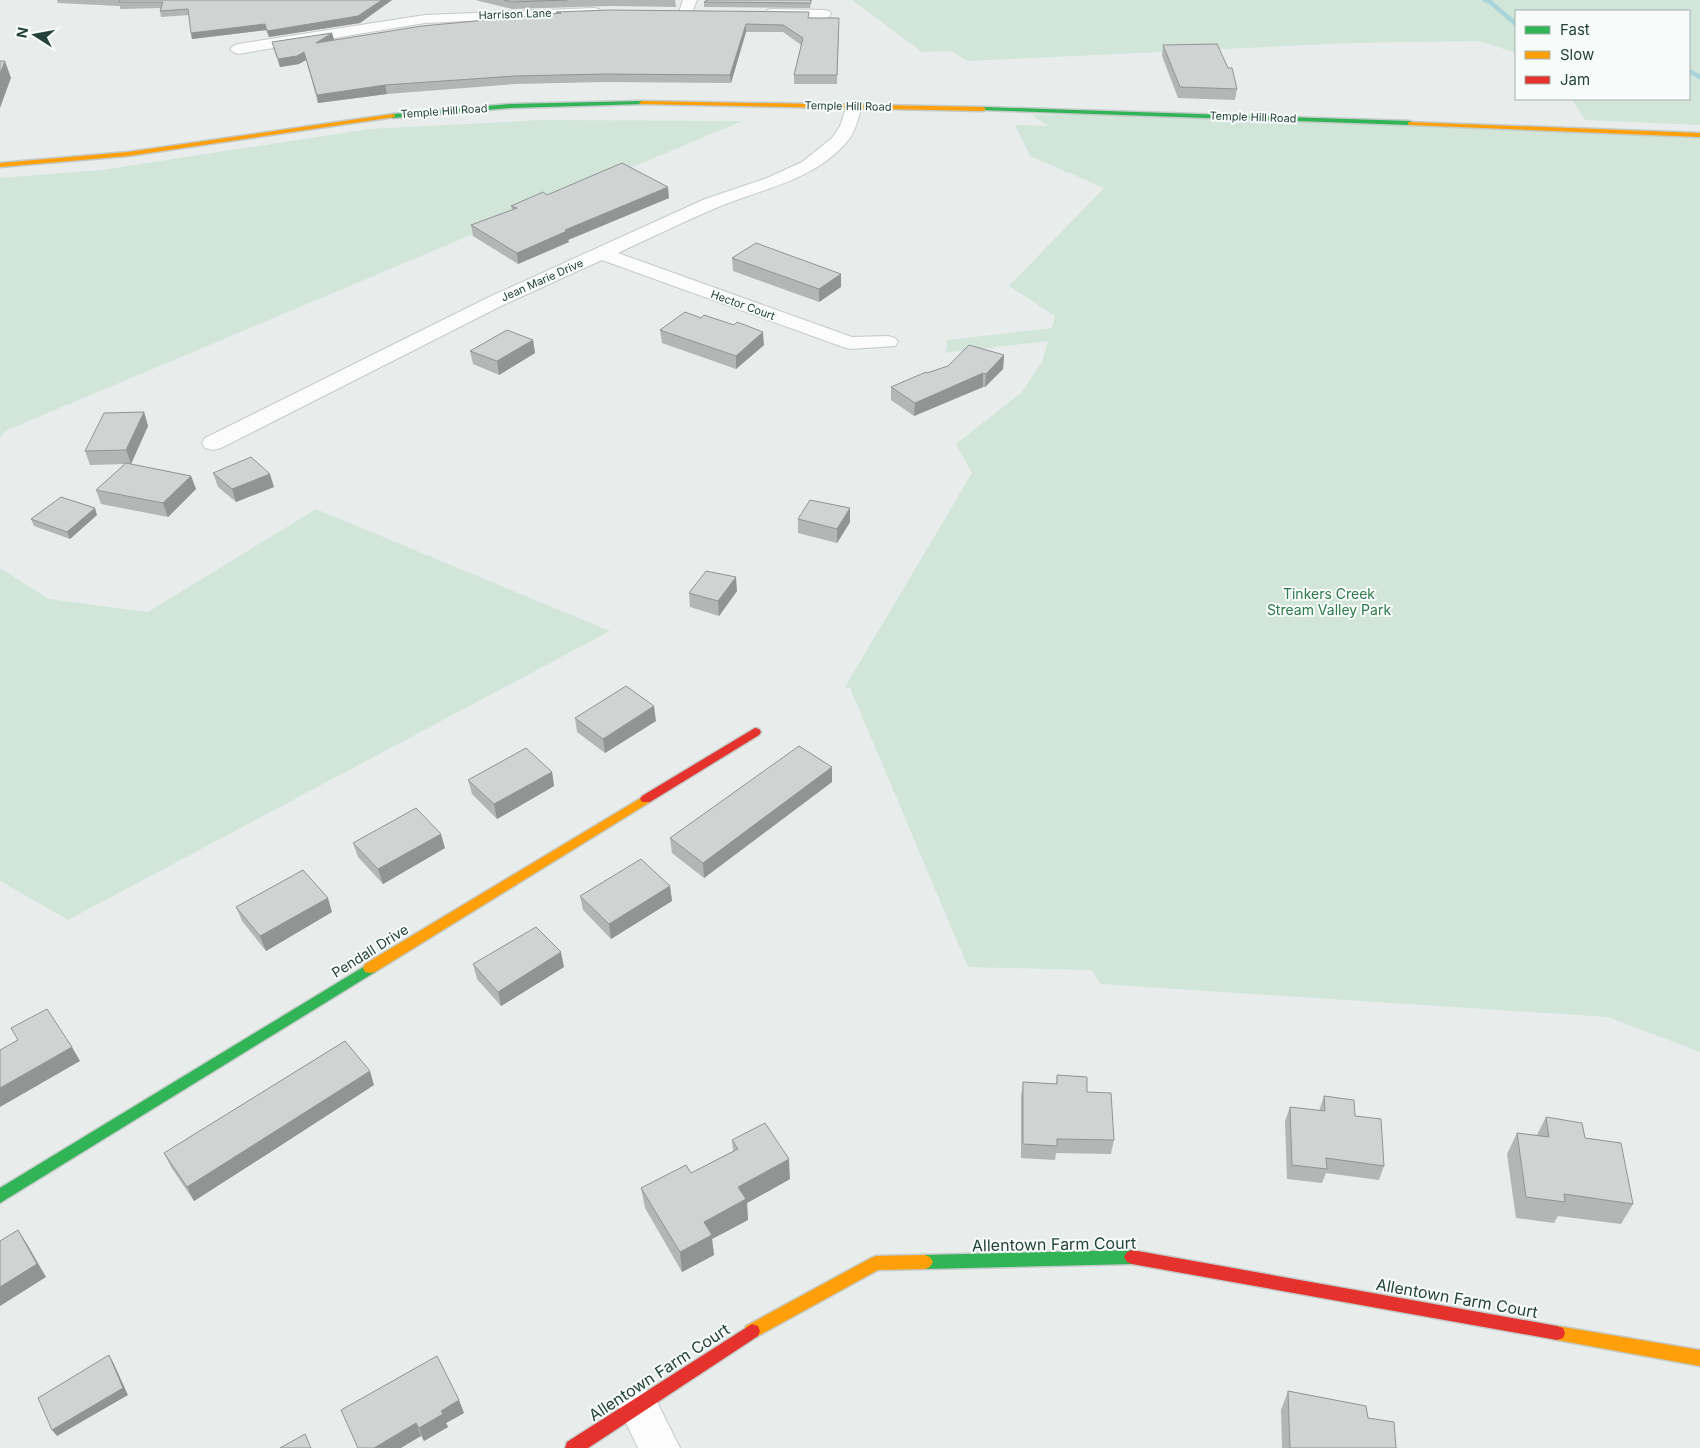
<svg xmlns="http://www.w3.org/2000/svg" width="1700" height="1448" font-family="Inter,sans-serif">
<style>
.green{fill:#d1e6d8}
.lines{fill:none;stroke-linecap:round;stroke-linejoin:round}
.stream{stroke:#a9d4db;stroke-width:4.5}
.street-casing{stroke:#c5cac8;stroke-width:2}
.fast-casing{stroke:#c3cbc8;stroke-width:3}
.slow-casing{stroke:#c3cbc8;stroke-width:3}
.jam-casing{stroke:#c3cbc8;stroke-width:3}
.street{fill:#fcfcfc;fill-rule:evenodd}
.fast{fill:#30b455;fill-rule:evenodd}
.slow{fill:#ff9f0a;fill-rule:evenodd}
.jam{fill:#e5322d;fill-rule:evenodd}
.wall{fill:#b2b6b5}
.shaded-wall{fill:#919493}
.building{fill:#cfd4d2;stroke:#919493}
.labels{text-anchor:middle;stroke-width:4;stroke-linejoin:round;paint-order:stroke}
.far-street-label{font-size:11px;fill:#24423a;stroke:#f7fbf9}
.park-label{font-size:14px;fill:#2d7a4b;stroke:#f7fbf9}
.street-label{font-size:14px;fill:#24423a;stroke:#f7fbf9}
.near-street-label{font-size:16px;fill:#24423a;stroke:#f7fbf9}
</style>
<rect width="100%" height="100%" fill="#e8edeb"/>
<path class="green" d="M852,0H1700V125L1585,120L1572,99H1689V11H1516V53L1479,41L1349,43L967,61L952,51L922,52Z
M1112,114L1700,137V1052L1608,1017L1101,984L1091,970L968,967L850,688L845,687L972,473L956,444L1021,393L1042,362L1048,341L944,353L947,346V340L1052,328L1055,316L1009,286L1104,188L1030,156L1015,125L1048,126L1032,115Z
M542,120L742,121L5,431L0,438V178L102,170L369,129Z
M316,509L610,631L68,920L0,881V568L49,599L148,612Z"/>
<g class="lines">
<path class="stream" d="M1485,0L1489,1L1516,24
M1689,71L1700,77"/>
<g class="street-casing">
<path id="street" d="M683,0H697L691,15H681L679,12Z
M594,8L599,9L601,12L599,15L425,23L238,54L233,52L230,49L233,46L238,44L425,15Z
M772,9L824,10L829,11L831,14L829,17L824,18L767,16L765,13L767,10Z
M854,101L860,102L862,106C858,119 855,134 845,144C811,182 760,189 716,208C683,222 650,238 618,253L852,337L888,336L895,338L898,342L895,346L850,349L843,347L602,260L501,306L221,448L213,450L205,448L202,443L205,438L487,298L705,199L767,178L802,162L832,138L840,126L848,102Z
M638,1387L652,1392L680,1448H638L618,1406L624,1392Z"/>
</g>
<g class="fast-casing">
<path id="fast" d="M642,101L644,102V104L510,108L393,118L390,116L393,114L510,104Z
M983,107L1410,121L1413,123L1410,125L981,110V108Z
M370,963L375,964L377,968L375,972L0,1203V1188Z
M1132,1250L1137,1252L1140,1257L1137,1262L1132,1264L925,1269L920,1267L917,1262L920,1257L925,1255Z"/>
</g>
<g class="slow-casing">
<path id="slow" d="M642,101L983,107L986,109L983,111L640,104L639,103Z
M393,114L395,115V117L128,156L0,167V163L128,152Z
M1408,122L1700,133V137L1410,125L1408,124Z
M646,795L650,796L652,799L650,802L375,972L370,973L365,972L363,968L365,964Z
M925,1255L930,1257L933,1262L930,1267L925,1269L878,1270L758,1336L752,1338L746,1336L744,1331L746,1326L871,1258L876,1256Z
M1557,1326L1700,1350V1366L1557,1340L1551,1338L1549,1333L1551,1328Z"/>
</g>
<g class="jam-casing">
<path id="jam" d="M755,728L759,729L761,732L759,735L650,802H642L640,799L642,796Z
M1132,1250L1557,1326L1563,1328L1565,1333L1563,1338L1557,1340L1132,1264L1127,1262L1124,1257L1127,1252Z
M752,1324L758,1326L760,1331L758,1336L588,1448H565L567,1442Z"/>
</g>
<use href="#street" class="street"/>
<use href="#fast" class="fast"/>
<use href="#slow" class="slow"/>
<use href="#jam" class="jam"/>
</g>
<path class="wall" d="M57,0H392L360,23L269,37L266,30L192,39L191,33L189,15L161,17L160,11L161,8L120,9V6L58,3Z
M475,0H675L676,7L610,6L512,9Z
M707,0H812L810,8L704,7V2Z
M556,12L809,18L839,26L837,84H794V75L801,45L783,32H746L731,83L604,82L516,84L387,94L318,103L306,60L299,64L280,67L274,50L272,42L332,33L334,40L556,14Z
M1163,45L1237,89L1235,100L1178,98L1162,56Z
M547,195L669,198L568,240L569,242L518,264L473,236L471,225L512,210L511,206Z
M732,258L841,287L819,302L733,271Z
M701,318L734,325L764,345L736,369L662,343L660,330Z
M533,340L535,353L499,375L473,364L470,351Z
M1004,355L1003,369L985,387H983L914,416L891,400V387L927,373Z
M144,412L148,426L131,464H128L191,476L196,489L168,517L101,504L96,490L125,464L90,465L85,451Z
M213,473L274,487L236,502L218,487Z
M97,515L70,539L34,526L31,519Z
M798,519L850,522L837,543L798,533Z
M737,591L719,616L690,607L689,593Z
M575,718L656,721L605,753L577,732Z
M552,772L554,786L497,819L472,794L468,780Z
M832,782L704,878L672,853L670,838Z
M353,843L445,848L383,884L358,857Z
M670,886L672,901L611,939L583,910L580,896Z
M236,907L332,912L266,951L242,921Z
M473,964L564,967L501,1006L477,979Z
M1057,1075L1087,1092L1114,1140L1111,1154L1056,1153L1055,1160L1021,1158V1096L1023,1082L1056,1084Z
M374,1085L269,1153L194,1201L171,1167L164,1153Z
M1324,1096L1355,1116L1384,1166L1379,1180L1326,1173L1322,1183L1287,1179L1285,1121L1290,1107L1319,1111Z
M1546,1117L1585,1138L1633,1204L1621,1224L1558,1216L1554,1223L1516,1218L1507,1154L1517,1133L1537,1135Z
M732,1140L790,1179L747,1203L748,1220L712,1239L714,1255L682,1272L645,1208L641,1188L691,1173L733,1151Z
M1288,1391L1368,1418L1396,1448H1282L1281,1410Z
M341,1410L464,1413L446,1423L448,1427L424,1441L421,1436Z"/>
<path class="shaded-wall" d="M382,0H392L360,23L269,37L267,31Z
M265,24L266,30L192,39L191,33Z
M746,24V32L731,83L730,75Z
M332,33L334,40L316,43Z
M304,52L306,60L299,64L280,67L278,59Z
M5,61L11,78L0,108V74Z
M385,85L387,94L318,103L317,95Z
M668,187L669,198L568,240L569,242L518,264L517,253L565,230Z
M841,274V287L819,302V289Z
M763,332L764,345L736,369V356Z
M533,340L535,353L499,375L497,361Z
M1004,355L1003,369L985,387L986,374Z
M983,373V387L914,416L915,403Z
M144,412L148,426L131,464L126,450Z
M270,474L274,487L236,502L232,489Z
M191,476L196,489L168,517L163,503Z
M95,508L97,515L70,539L67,532Z
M850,508V522L837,543V529Z
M736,577L737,591L719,616L718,601Z
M654,706L656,721L605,753L603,739Z
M832,767V782L704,878L703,863Z
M552,772L554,786L497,819L494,804Z
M441,834L445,848L383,884L378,869Z
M670,886L672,901L611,939L609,924Z
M328,898L332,912L266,951L260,936Z
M561,952L564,967L501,1006L498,992Z
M72,1047L80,1061L0,1107V1088Z
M370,1071L374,1085L269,1153L194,1201L187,1187Z
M789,1159L790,1179L747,1203L748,1220L712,1239L714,1255L682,1272L680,1252L704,1222L738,1187Z
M18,1230L27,1244L46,1277L0,1306V1287Z
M109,1355L113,1362L128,1395L57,1436L52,1430Z
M459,1400L464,1413L446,1423L448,1427L424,1441L419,1428L441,1411Z
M416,1423L421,1436L401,1448H374Z"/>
<path class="building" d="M120,0H382L358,16L267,31L265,24L191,33L188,9L160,11L163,2H119Z
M504,0H567L511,2Z
M707,0H811L810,3L704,2Z
M609,10L809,12L808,18H839L837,75H794L803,38L783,25L746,24L730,75L603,74L515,76L385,85L317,95L304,52L297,56L278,59L272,42L332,33L316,43L422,26L561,13L556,12Z
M1217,44L1228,68H1232L1237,89L1180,87L1163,45Z
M0,61H5L0,74Z
M622,163L668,187L565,230L567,231L517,253L471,225L517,208L511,206L543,192L547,195Z
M756,243L841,274L819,289L732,258Z
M685,312L701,318L704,315L734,325L737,322L763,332L736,356L660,330Z
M507,330L533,340L497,361L470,351Z
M969,345L1004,355L986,374L983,373L915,403L891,387L926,372L927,373L948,366Z
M144,412L126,450L85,451L104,413Z
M251,457L270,474L232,489L213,473Z
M126,463L191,476L163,503L96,490Z
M61,497L95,508L67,532L31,519Z
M810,500L850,508L837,529L798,519Z
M706,571L736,577L718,601L689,593Z
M626,686L654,706L603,739L575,718Z
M799,746L832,767L703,863L670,838Z
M526,748L552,772L494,804L468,780Z
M416,808L441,834L378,869L353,843Z
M641,859L670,886L609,924L580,896Z
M303,870L328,898L260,936L236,907Z
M536,927L561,952L498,992L473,964Z
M47,1009L72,1047L0,1088V1050L18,1040L11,1028Z
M345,1041L370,1071L263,1139L187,1187L164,1153Z
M1057,1075L1087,1077V1092L1111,1093L1114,1140L1057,1139V1146L1023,1144V1082L1057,1084Z
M1324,1096L1354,1100L1355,1116L1381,1119L1384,1166L1326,1158L1327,1169L1292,1165L1290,1107L1325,1111Z
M1546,1117L1582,1123L1585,1138L1621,1143L1633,1204L1564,1194L1565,1202L1526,1197L1517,1133L1549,1137Z
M765,1123L789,1159L738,1187L746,1199L704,1222L712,1235L680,1252L641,1188L686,1165L691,1173L738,1149L732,1140Z
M18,1230L37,1264L0,1287V1241Z
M109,1355L123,1388L52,1430L38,1398Z
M437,1356L459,1400L441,1411L443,1414L419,1428L416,1423L374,1448H358L341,1410Z
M1288,1391L1366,1406L1368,1418L1394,1422L1396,1448H1290Z
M305,1434L311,1448H280Z"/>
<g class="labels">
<g class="far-street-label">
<text transform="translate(515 14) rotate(-2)" y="4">Harrison Lane</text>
<text transform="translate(848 106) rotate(1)" y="4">Temple Hill Road</text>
<text transform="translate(444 111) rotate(-4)" y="4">Temple Hill Road</text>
<text transform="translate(1253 117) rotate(2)" y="4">Temple Hill Road</text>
<text transform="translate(542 280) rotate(-24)" y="4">Jean Marie Drive</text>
<text transform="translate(743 305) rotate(20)" y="4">Hector Court</text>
</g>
<g class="park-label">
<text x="1329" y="599">Tinkers Creek<tspan x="1329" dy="16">Stream Valley Park</tspan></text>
</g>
<g class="street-label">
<text transform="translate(370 951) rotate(-32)" y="5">Pendall Drive</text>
</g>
<g class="near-street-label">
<text transform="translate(1054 1244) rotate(-1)" y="6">Allentown Farm Court</text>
<text transform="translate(1457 1298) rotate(10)" y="6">Allentown Farm Court</text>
<text transform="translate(659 1372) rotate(-33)" y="6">Allentown Farm Court</text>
</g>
</g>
<rect x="1515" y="10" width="175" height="90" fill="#f7fbf9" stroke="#a3b1ad"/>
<rect x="1525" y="26" width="25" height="8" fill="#30b455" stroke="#a3b1ad"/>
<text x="1560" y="35" font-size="15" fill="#24423a">Fast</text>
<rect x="1525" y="51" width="25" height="8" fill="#ff9f0a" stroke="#a3b1ad"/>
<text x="1560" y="60" font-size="15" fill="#24423a">Slow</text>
<rect x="1525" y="76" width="25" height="8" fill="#e5322d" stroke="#a3b1ad"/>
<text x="1560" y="85" font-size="15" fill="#24423a">Jam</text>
<g transform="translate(35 35) rotate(281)" stroke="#f7fbf9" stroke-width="4" paint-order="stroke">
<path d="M0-4L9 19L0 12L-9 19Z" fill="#24423a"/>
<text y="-8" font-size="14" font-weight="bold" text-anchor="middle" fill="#24423a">N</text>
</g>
</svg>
